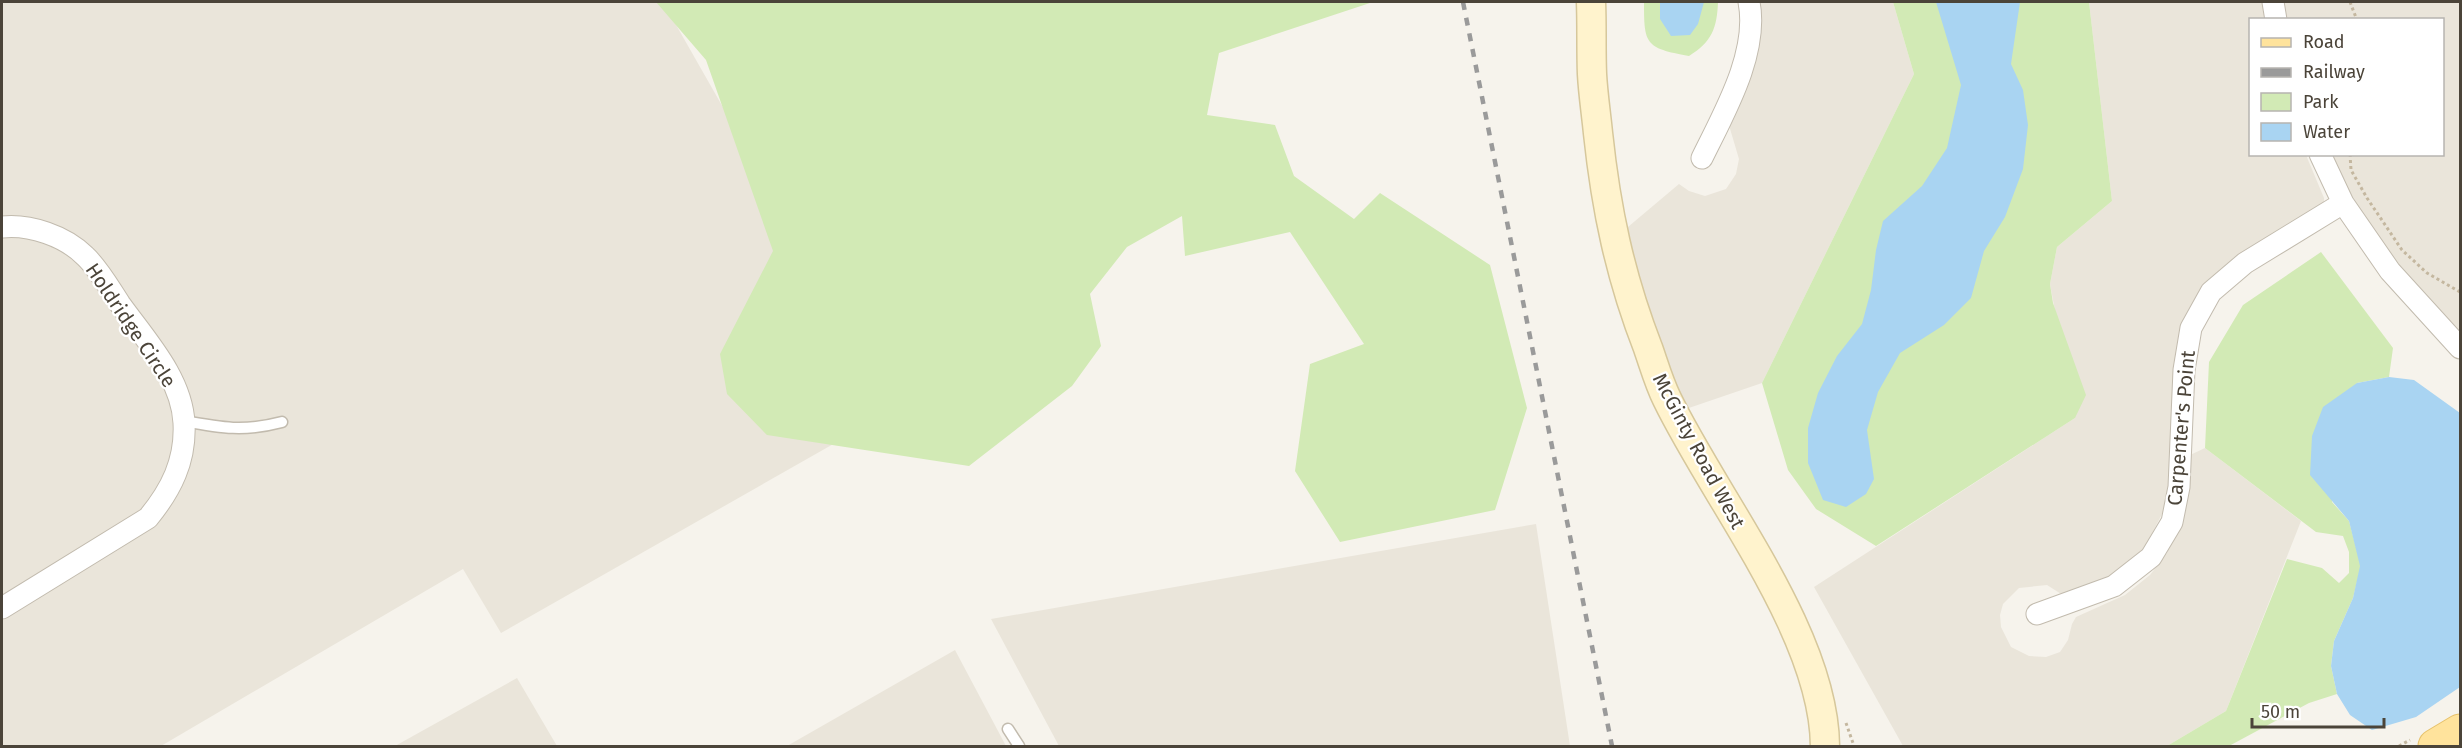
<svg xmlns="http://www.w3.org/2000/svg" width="2462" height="748" font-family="'Fira Sans',sans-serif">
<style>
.residential{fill:#eae5da}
.green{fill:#d2eab5}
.water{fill:#a9d4f2}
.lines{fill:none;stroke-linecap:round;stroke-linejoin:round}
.lane-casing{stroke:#c2bbae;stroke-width:13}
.street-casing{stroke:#c2bbae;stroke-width:23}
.secondary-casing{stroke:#d6c79b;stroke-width:31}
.primary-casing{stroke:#e6c16a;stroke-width:35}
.path{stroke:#c4b79f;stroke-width:3;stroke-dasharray:3 3;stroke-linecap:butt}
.lane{stroke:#fff;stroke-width:10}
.street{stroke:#fff;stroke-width:21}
.secondary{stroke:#fff3cd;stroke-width:28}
.primary{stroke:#ffe39c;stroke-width:33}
.rail{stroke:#9a9a9a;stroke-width:4.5;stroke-dasharray:8 8;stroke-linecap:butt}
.labels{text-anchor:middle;stroke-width:4.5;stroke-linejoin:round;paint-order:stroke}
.street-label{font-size:20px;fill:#4b4439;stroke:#fff}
</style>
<rect width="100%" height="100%" fill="#f6f3ec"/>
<path class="residential" d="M2,2H663L895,409L501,633L463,569L161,746H2Z
M1757,2H1893L1914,74L1762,383L1683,410L1622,232L1679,184L1689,191L1705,196L1726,189L1736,174L1739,159L1728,122Z
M2089,2H2262L2266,19L2250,20V154L2306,155L2324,198V206L2211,281L2163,512L2148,541L2129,570L2069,599L2047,585L2019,588L2003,604L2000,615L2001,627L2011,647L2029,656L2046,657L2060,652L2068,640L2072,624L2076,617L2125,595L2150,575L2167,553L2176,527L2188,456L2205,448L2301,521L2226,711L2167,746H1903L1814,587L2075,418L2050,284L2057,247L2112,201Z
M2281,2H2460V339L2373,242L2326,155L2442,154V20L2285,19Z
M1536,524L1570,746H1059L991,619Z
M955,650L1006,746H787Z
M517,678L557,746H395Z"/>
<path class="green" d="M656,2H1373L1219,53L1207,115L1275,125L1294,176L1354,219L1380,193L1490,265L1527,408L1495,510L1340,542L1295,471L1310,364L1364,344L1290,232L1185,256L1182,216L1127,247L1090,294L1101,346L1072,386L969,466L767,435L727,394L720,354L773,251L706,60Z
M1644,2H1718C1717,28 1712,42 1689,56C1645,48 1644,44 1644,2Z
M1893,2H2089L2112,201L2057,247L2050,284L2053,303L2086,395L2075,418L1876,546L1816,509L1788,470L1762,383L1914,74Z
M2321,252L2393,348L2389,377L2357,383L2332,502L2349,521L2361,566L2353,598L2334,641L2331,666L2337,694L2309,703L2229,746H2167L2226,711L2287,559L2322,568L2339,583L2349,573V552L2343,536L2316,532L2205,448L2209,362L2243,305Z"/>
<path class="water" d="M1660,2H1704L1698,24L1690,35L1671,36L1660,19Z
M1936,2H2020L2011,64L2023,90L2028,125L2023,169L2005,217L1984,251L1971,298L1944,325L1900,353L1878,392L1867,430L1874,479L1866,494L1846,507L1823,500L1808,463V428L1818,393L1837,356L1862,324L1871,290L1876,250L1883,221L1922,186L1947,148L1961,85Z
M2389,377L2414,380L2460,413V687L2416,717L2372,730L2350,715L2337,694L2331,666L2334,641L2353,598L2360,566L2349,521L2310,475L2312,436L2323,407L2357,383Z"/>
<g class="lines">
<g class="lane-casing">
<path id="lane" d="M184,421C222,428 244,432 282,422
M1008,729L1019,746"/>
</g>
<g class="street-casing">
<path id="street" d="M2273,2L2276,20
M2320,154L2343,203L2390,271L2460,348
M1702,158C1724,113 1759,53 1749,2
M2,227C30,224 65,236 85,256C99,269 110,289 120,304C145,339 182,378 184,423C186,461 171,490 148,518L2,608
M2037,614L2114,586L2151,557L2172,522L2179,487L2184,370L2191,328L2211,292L2245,263L2343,203"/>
</g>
<g class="secondary-casing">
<path id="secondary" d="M1591,2C1592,26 1591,50 1592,74C1593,93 1596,113 1598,133C1606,209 1620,276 1648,348C1654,365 1659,383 1667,399C1716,500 1824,633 1825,746"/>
</g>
<g class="primary-casing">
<path id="primary" d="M2435,746L2460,731"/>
</g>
<path class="path" d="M2350,2L2357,20
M2350,154L2351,170L2367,198L2402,250L2427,273L2460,292
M1846,723L1854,746
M2399,746L2410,740"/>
<use href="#lane" class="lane"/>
<use href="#street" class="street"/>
<use href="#secondary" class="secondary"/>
<use href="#primary" class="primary"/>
<path class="rail" d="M1463,2L1612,746"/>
</g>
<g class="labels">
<g class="street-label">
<text transform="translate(131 325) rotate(56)" y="7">Holdridge Circle</text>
<text transform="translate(2181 428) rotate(-85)" y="7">Carpenter's Point</text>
<text transform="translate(1699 451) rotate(62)" y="7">McGinty Road West</text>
</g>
</g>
<rect width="2462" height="748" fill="none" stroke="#4b4439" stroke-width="6"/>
<rect x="2249" y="18" width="195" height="138" fill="#ffffff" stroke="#b7b4b0" stroke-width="1.5"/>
<rect x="2261" y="38" width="30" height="9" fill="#ffe39c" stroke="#b7b4b0" stroke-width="1.5"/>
<text x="2303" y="48" font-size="18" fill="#4b4439">Road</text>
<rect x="2261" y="68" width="30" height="9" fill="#9a9a9a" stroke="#b7b4b0" stroke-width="1.5"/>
<text x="2303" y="78" font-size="18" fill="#4b4439">Railway</text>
<rect x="2261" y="93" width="30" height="18" fill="#d2eab5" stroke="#b7b4b0" stroke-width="1.5"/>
<text x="2303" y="108" font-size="18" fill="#4b4439">Park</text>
<rect x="2261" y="123" width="30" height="18" fill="#a9d4f2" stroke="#b7b4b0" stroke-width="1.5"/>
<text x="2303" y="138" font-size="18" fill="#4b4439">Water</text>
<path d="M2252 718v9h132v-9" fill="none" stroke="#4b4439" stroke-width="3"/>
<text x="2261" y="718" font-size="18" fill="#4b4439" stroke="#ffffff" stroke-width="4.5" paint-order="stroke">50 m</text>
</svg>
